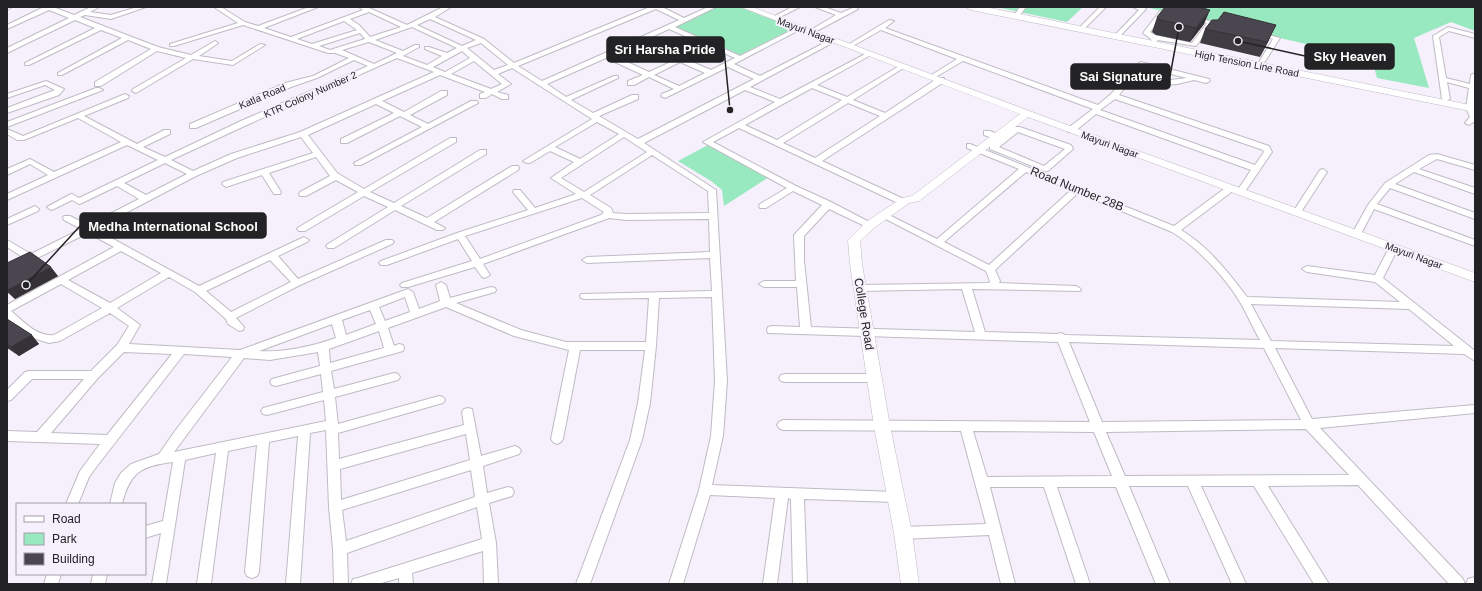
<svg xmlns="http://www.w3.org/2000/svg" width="1482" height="591" font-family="Arial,sans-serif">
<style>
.green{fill:#98e9bf}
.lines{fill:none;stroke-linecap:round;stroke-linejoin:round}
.minor-casing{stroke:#bfbbc5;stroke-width:2}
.tertiary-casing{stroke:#bfbbc5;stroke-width:1}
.secondary-casing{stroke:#bfbbc5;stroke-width:1}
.minor{fill:#fff;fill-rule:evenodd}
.tertiary{fill:#fff;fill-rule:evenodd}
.secondary{fill:#fff;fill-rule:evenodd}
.wall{fill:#403c44}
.shaded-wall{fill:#343137}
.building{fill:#4a464f;stroke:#343137}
.labels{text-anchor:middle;stroke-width:4;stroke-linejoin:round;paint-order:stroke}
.far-street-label{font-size:10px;fill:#232225;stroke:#f5f0fb}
.street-label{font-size:12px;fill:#232225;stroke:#f5f0fb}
.leader{fill:none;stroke:#232225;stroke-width:1.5}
.callout-dot{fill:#232225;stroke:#f5f0fb;stroke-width:1.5}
.callout{fill:#232225;stroke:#232225;stroke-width:1.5}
.callout-label{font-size:13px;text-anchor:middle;font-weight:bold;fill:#fff}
</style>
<rect width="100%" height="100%" fill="#f5f0fb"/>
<path class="green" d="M717,7H739L795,28L740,55L672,26Z
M996,7H1083L1067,22Z
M1145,7H1475V31L1451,22L1414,38L1429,88L1377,78L1372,59Z
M708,145L769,177L724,206L722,190L711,181L678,161Z"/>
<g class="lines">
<g class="minor-casing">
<path id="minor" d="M7,7H12L7,10Z
M44,7H53L74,15L91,7H99L90,12L111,15L137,7H146L111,19L85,15L80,17L158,47L191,55L215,41L218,43L217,44L199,56L232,61L260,44L265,45L233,65L193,59L136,93L132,91L133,89L186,58L157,51L101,86H95V82L151,49L128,40L62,75H58V73L122,38L101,30L29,65H25V63L95,28L75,20L7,53V48L69,18L49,10L7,29V25Z
M214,7H221L245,22L258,26L309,7H318L264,28L291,37L363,10L359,7H367L407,25L443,7H451L435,17L484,39L514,63L650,7H662L684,18L708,7H716L675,27L740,56L798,27L803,28L734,64L760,76L832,39H836V41L750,87L780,99L869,52L871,53V55L817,85L847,97L901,65H905V67L853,100L885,113L938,78H944V82L822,161L906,200L907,202L906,204H900L739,128L713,142L796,186L831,202L875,225L873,227H867L829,209L804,236V261L811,327L975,332L962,289L860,291L855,288L860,285L989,283L990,281L986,271L880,216L881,214H887L937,239L1019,169L967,148V144H970L1174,226L1228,186H1234L1235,188L1234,190L1181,230C1207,245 1229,273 1247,297L1400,302L1375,282L1307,272L1302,269L1307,266L1375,275L1390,246H1396L1398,248L1383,278L1475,351V361L1464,354L1275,348L1312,419L1475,405V413L1320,428L1463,579L1465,584H1449L1358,485L1268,486L1329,584H1314L1254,486H1201L1246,584H1232L1188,486H1129L1170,584H1156L1116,487H1057L1090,584H1076L1044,487H990L1015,584H1001L989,535L903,539L898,537L896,533L898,529L903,527L986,524L961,431L783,430L779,428L777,425L779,422L783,420L1090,422L1058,342L768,333L767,330L768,327L772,326L800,327L797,287H764L759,284L764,281H796L794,235L822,205L793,191L766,208H760L759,206L760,204L787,188L703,142L775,102L745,90L644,143L716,190L727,381L723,436L712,485L896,492L900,493L902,497L900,501L896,502L804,499L807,584H793L791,499L788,498L777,584H763L775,498L710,495L683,584H669L699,490L711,436L715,381L712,297L659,298L656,346L650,403L642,440L590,584H576L630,440L638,403L645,350H580L563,439L561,442L557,444L553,442L551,439L569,350L514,336L446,307L388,328L394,346L399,344L403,345L404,348L403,351L331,371L334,389L394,373L398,374L400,377L398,380L335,397L338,424L439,396L443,397L445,400L443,403L439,404L338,433L339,459L464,425L462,412L464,409L468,408L472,409L481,456L515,446L519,448L521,451L519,454L483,466L487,493L508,487L512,488L514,492L512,496L489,503L496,543L498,584H484L483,551L412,573L413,584H399V578L378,584H351L353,579L358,578L482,539L477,507L347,553L348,584H334L333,549L329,507L326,430L310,433L300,584H286L298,436L269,442L259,572L257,576L252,578L247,576L245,572L257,445L228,451L211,584H197L216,453L185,460L166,584H152L161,533L145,538V526L163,521L173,462C141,466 130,472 122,504H110L115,483L121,473L131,464L159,454L175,431L232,357L184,354L97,466L89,477L78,504H66L80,471L100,444L7,441V431L37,432L84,379H32L11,400L7,401V390L25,372L29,371H91L117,345L129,326L110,313L60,341L49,343L33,338L7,319V305L114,247L88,233L7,273V266L24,258L7,247V240L31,254L81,229L64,220L63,218L64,216H70L88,225L139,199L117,186L82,203L79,204L72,200L54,209L51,210L47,207L69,195L72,194L79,198L158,160L127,145L7,200V194L48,175L30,164L7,175V169L30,159L54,172L121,142L78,118L24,140H17L7,134V129L23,136L125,94L129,96L128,98L84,116L137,144L164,130H170V134L143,147L165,157L243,120L368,66L354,60L317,78L291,87L196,128H190V124L285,83L313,76L349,58L335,53H328L243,25L174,46H170V44L238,23ZM656,9L679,20L542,81L518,66ZM369,12L401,27L370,37L359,25L350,19ZM430,19L476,40L462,46L417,25ZM344,21L357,30L312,44L297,39ZM412,27L457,48L447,53L429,47H425V49L442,56L427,65L403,56L419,47V45H415L403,51L375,40ZM669,29L735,58L711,70L643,41ZM360,33L365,39L330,50L319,46ZM369,42L397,53L374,64L342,50ZM481,43L508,65L494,70L467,48ZM638,43L675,60L649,72L612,55ZM462,51L470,58L445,72L433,67ZM397,58L434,72L300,132L231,154L193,171L171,160L249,124ZM606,58L643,75L628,81V85H634L649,77L674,89L662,94L661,96L665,98L728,67L754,79L638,139L599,116L638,99V95H632L593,113L571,100L618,78V76H614L566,97L547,84ZM474,61L502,84L491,89L451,74ZM680,62L705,73L679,86L654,75ZM512,68L592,119L523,161L527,163H530L550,151L574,162L551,178L576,194L535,208L520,190H514L513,192L528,210L457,233L381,261L379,263L381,265H387L458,239L472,261L402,283L400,285L402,287H408L475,267L482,277L485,278L490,275L483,264L609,218L626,220L709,219L710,252L587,257L582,260L587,263L710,258L712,291L581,294L580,296L581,298L585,299L649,298L646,342H566L521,330L456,303L495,292L496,290L495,288L491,287L450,298L446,285L441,282L436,285L440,301L419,309L413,292L408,289L240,350L129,344L140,325L117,308L169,277L195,292L226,319L228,324L239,331L243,330L244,327L236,318L300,285L392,244L394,242L392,240H386L298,279L278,256L307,242L309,240L304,237L199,286L95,229L196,176L237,158L301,137L313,153L223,182L222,184L226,187L262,175L274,194H280L281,192L269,173L316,157L330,176L300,192L299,194L300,196H306L336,180L358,192L299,227L297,229L299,231H305L364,196L388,207L328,244L326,246L328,248H334L395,210L437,230H443L445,228L434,222L518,170L519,168L518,166H512L427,218L401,206L486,154V150H480L394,203L370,192L456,142V138H450L364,189L337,173L308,135L376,104L394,113L341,139V143H347L400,116L422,127L354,163L355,165H361L478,103L477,101H471L428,124L410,115L447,95V91H441L404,112L382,101L440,75L485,92L480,94V98H486L492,94L502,99H508V95L497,92L511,84L498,74ZM812,88L842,100L777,140L745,125ZM848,103L880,116L815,158L783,143ZM597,122L619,134L580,159L555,147ZM624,137L647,152L584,192L561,178ZM652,155L708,191L709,213L626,214L613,213L611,208L590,195ZM165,163L187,174L146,195L124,183ZM1026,172L1071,190L989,265L944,242ZM1078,193L1172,232C1197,247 1225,277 1240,302C1247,314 1253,328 1260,340L1065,335L1061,333L1057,334L985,332L972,289L1080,291L1081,289L1076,286L999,283L1000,281L995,270ZM582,198L604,212L601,215L480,259L465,236ZM121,251L161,273L110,303L68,280ZM270,260L291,282L231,312L206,291ZM61,284L102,308L54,335C37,337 23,321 11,311ZM405,297L410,312L385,321L379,307ZM1251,304L1409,309L1454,346L1271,341ZM370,310L376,324L346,335L342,320ZM332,324L336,338C314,346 283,353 259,351ZM379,331L384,348L330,363L329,349ZM1069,342L1264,348L1301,420L1102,422ZM124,352L172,354L107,435L51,433L98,378ZM318,352L320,366L272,379L270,382L272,385L276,386L321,374L323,392L267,407L263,408L261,411L263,414L267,415L324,400L326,421L174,452L244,358L270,360ZM1306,429L1349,475L1125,476L1106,432ZM973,431L1094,432L1112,476L987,477ZM466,434L470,460L341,500L340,469ZM471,470L475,497L346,541L342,510Z
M792,7H800L776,19L771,18Z
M815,7H824L841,13L855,7L858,9L811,34L809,33V31L836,15Z
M1020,7H1026L1020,15H1016L1015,14Z
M1100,7H1106L1085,28H1081V26Z
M1133,7H1143L1146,9L1119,37H1115V35L1139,10Z
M1167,9L1169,10V12L1164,13L1150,32L1155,35L1192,43L1207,23L1192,19V17L1214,22L1196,46L1158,40L1156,42H1152L1151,39L1143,33L1160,11Z
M889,20L894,21L885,28L1098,105L1111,94L1139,63L1141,62L1209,79L1210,81L1206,83L1194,80L1177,84L1162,85L1131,80L1119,95L1269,146L1272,152L1244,193H1238L1237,191L1251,170L1096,114L1074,132H1068V128L1093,109L963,61L934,78H930V76L957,59L881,30L851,47L846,46ZM1143,67L1187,78L1162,81L1134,77ZM1115,99L1263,150L1264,152L1255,165L1100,110Z
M1448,27L1475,34V38L1449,31L1439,37L1446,78L1470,84L1471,75L1475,73L1474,108L1475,121L1469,125L1465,123L1470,117L1466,108L1469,88L1447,82L1450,99L1446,101L1442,99L1433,36Z
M1257,32L1280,38L1264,63L1262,64L1259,62L1273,39L1257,34Z
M46,81L64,89L59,95L7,113V108L55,90L45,85L7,98V94Z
M96,88H99L103,90L7,127V122Z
M1014,127H1020L1071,145L1073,149L1048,171H1045L990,149V145L998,140L984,135V131H990L1003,136ZM1018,132L1065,149L1044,166L999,147Z
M1437,154L1475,165V170L1437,159L1419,169L1475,188V194L1414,172L1395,184L1475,213V219L1390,188L1377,204L1475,240V246L1374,209L1360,236H1354L1352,234L1368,205L1385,183L1429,155Z
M1323,169L1327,172L1301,212L1300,214H1294L1293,212L1320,170Z
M35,206L39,209L38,211L7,225V219Z
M785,374H875L879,375L881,378L879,381L875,382H785L781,381L779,378L781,375Z
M47,574H61L58,584H44Z
M93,574H107L105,584H91Z
M1475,577V584H1466L1468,579Z"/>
</g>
<g class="tertiary-casing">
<path id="tertiary" d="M741,7H752L1075,128L1475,273V282L1028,117L919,201L909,203L874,228L860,241L862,264L890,426L912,533L919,584H901L894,533L874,426L850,264L848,240L866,222L902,198L912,196L1020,114Z"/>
</g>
<g class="secondary-casing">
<path id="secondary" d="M966,7H985L1475,106V112L971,10Z"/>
</g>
<use href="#minor" class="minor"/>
<use href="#tertiary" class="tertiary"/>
<use href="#secondary" class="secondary"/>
</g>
<path class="wall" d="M1157,17L1204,24L1190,42L1156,35L1152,32Z
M1205,29L1269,40L1260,57L1200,43Z
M7,263L58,276L15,299L7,292Z
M7,319L39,344L19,356L7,348Z"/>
<path class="shaded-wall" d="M1210,10L1204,24L1190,42L1196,28Z
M1276,25L1269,40L1260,57L1267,42Z
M51,267L58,276L15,299L8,290Z
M32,335L39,344L19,356L11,347Z"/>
<path class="building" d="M1165,7H1199L1210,10L1196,28L1161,20L1157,17Z
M1224,12L1276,25L1267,42L1205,29L1212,20H1218Z
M30,252L51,267L8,290L7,289V263Z
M7,319L32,335L11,347L7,344Z"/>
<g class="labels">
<g class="far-street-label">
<text transform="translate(806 30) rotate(20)" y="4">Mayuri Nagar</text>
<text transform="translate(1247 63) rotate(11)" y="4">High Tension Line Road</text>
<text transform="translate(310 94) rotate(-24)" y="4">KTR Colony Number 2</text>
<text transform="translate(262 96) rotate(-23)" y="4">Katla Road</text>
<text transform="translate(1110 144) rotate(20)" y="4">Mayuri Nagar</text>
<text transform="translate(1414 255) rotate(20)" y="4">Mayuri Nagar</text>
</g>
<g class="street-label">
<text transform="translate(1077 189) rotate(22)" y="4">Road Number 28B</text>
<text transform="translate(864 314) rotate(81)" y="4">College Road</text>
</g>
</g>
<path class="leader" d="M730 110L724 49M1238 41L1305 56M1179 27L1170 76M26 285L80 226"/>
<g class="callout-dot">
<circle cx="730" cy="110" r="4"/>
<circle cx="1238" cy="41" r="4"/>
<circle cx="1179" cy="27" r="4"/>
<circle cx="26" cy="285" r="4"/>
</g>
<g class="callout">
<rect x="607" y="37" width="117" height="25" rx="4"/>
<rect x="1305" y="44" width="89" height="25" rx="4"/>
<rect x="1071" y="64" width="99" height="25" rx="4"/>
<rect x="80" y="213" width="186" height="25" rx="4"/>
</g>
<g class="callout-label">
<text x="665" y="54">Sri Harsha Pride</text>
<text x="1350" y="61">Sky Heaven</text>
<text x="1121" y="81">Sai Signature</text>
<text x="173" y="231">Medha International School</text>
</g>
<rect width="1482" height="591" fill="none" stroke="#232225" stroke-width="16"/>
<rect x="16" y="503" width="130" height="72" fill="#f5f0fb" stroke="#a19ea5"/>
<rect x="24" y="516" width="20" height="6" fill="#ffffff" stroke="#a19ea5"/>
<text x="52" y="523" font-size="12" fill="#232225">Road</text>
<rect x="24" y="533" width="20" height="12" fill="#98e9bf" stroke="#a19ea5"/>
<text x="52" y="543" font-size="12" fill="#232225">Park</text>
<rect x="24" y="553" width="20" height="12" fill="#4a464f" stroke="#a19ea5"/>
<text x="52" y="563" font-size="12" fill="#232225">Building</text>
</svg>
